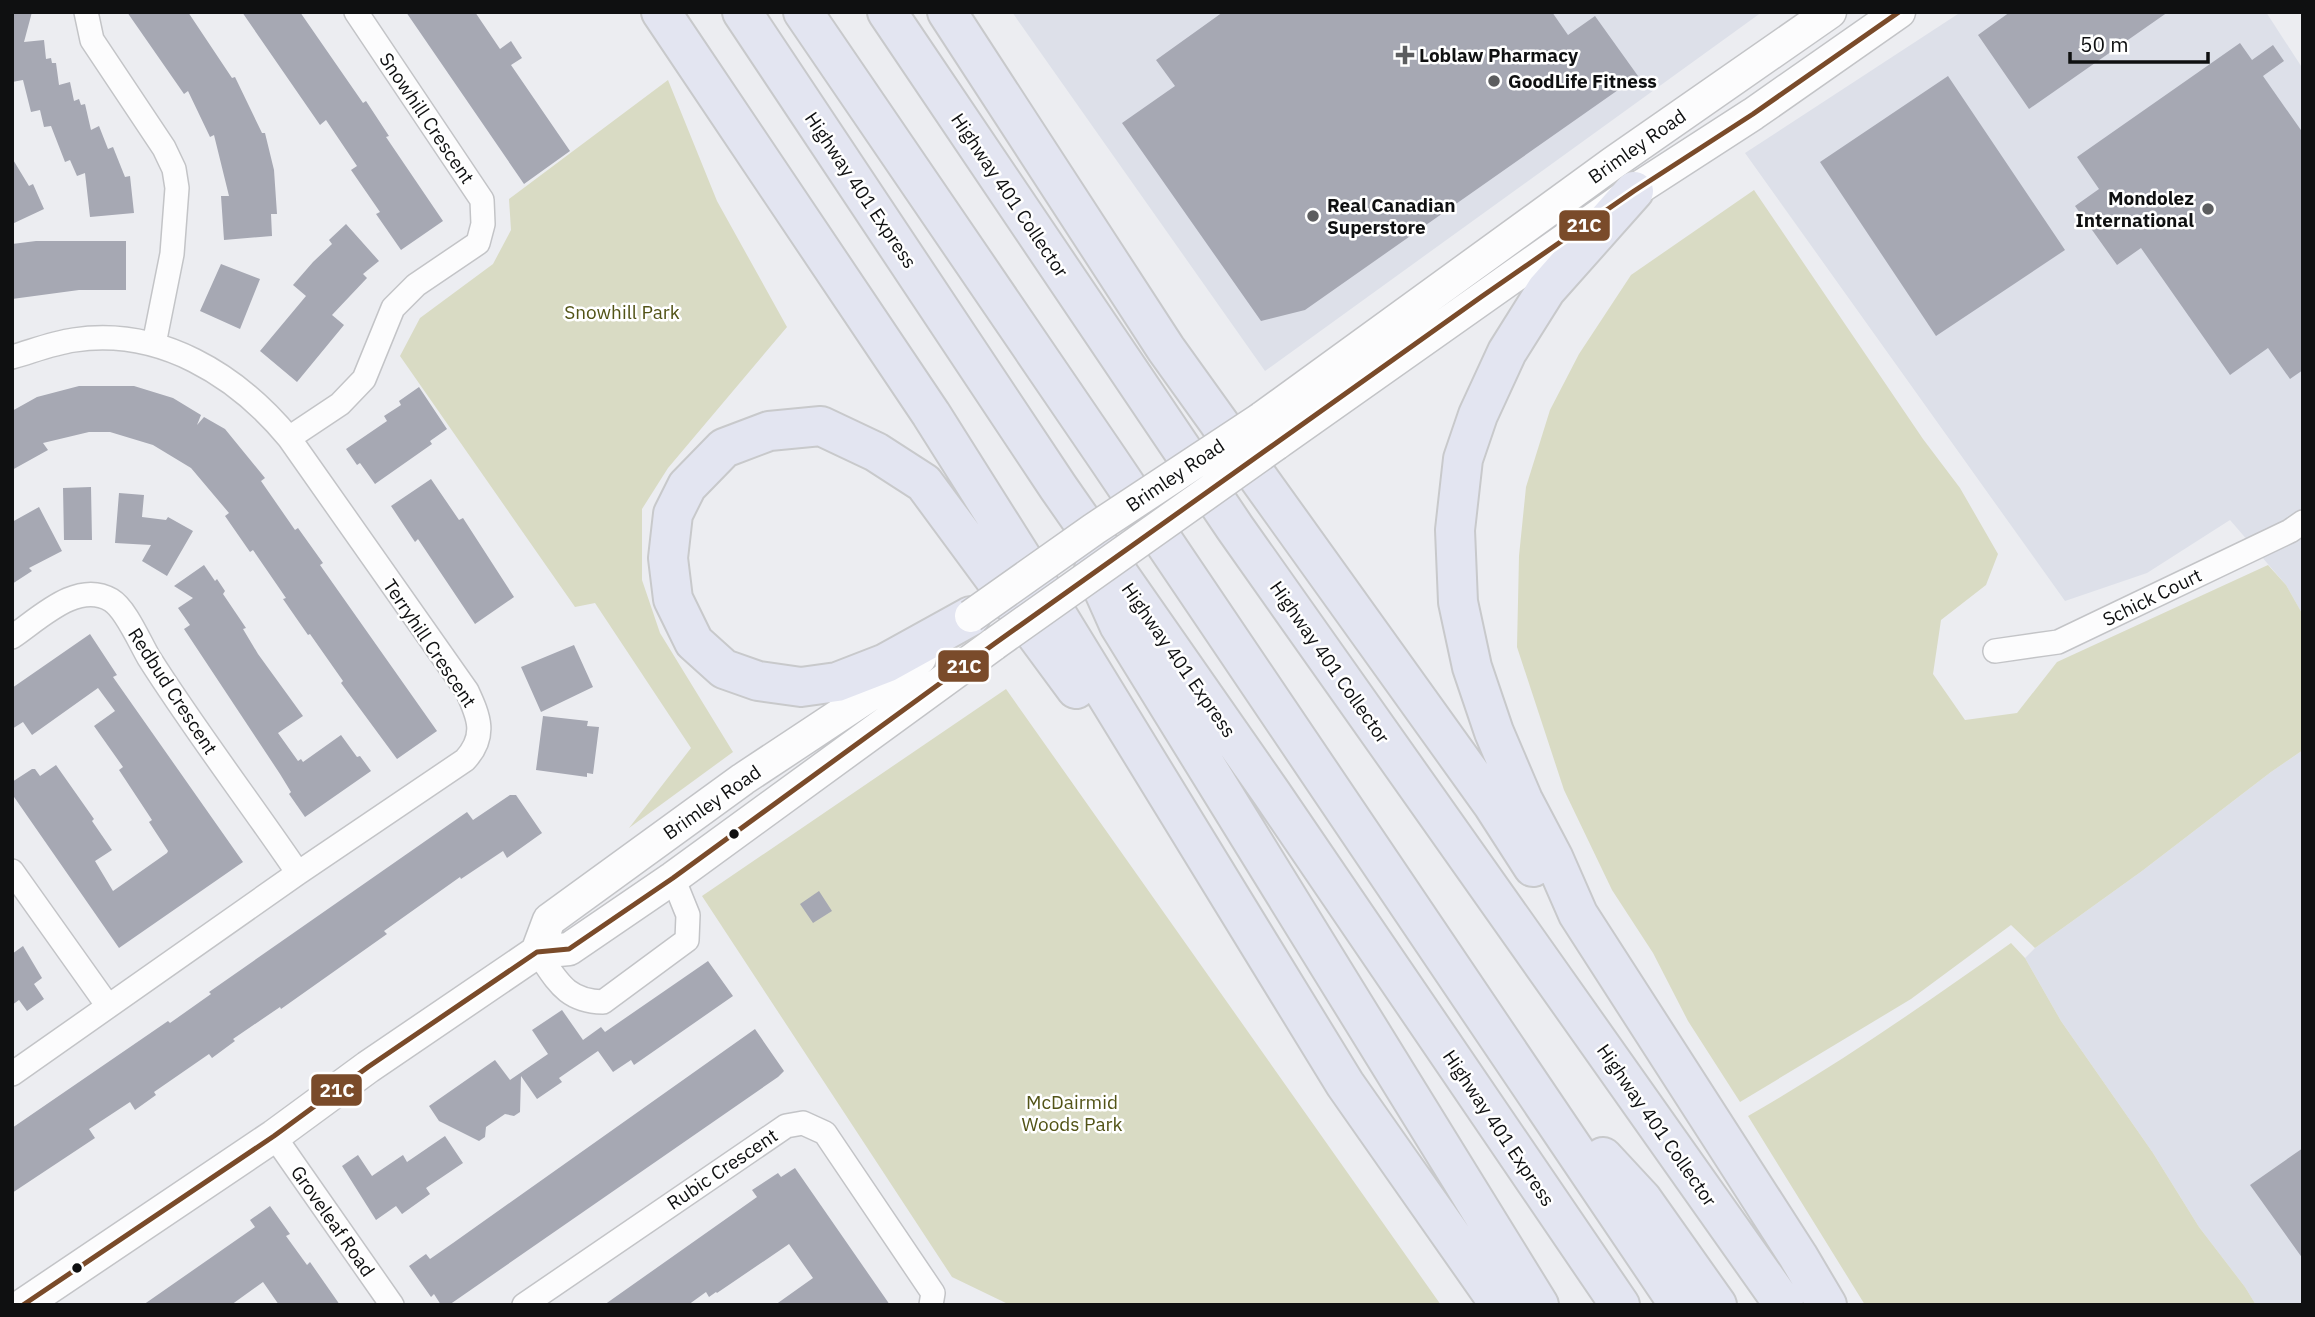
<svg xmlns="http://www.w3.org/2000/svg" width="2315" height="1317" font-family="'IBM Plex Sans',sans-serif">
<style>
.built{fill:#dde0e9}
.green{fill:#d9dbc4}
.building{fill:#a6a8b3}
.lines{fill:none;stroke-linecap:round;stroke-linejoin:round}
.minor-casing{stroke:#c3c4c7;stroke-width:26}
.secondary-casing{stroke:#c3c4c7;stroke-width:35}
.motorway-casing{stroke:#c8c9cb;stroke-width:42}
.minor{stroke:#fcfcfd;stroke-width:23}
.secondary{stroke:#fcfcfd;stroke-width:32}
.motorway{stroke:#e3e5f1;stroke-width:38}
.secondary-bridge-casing{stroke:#c3c4c7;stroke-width:35;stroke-linecap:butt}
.secondary-bridge{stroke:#fcfcfd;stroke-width:32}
.bus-1-casing{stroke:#fff;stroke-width:10}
.bus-1{stroke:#7a4b2a;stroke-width:5}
.poi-dot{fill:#5c5d5f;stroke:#fff;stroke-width:2.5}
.bus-dot{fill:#0f1011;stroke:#fff;stroke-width:2.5}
.labels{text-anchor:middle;stroke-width:5;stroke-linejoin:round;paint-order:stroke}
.poi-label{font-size:19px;font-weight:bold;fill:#0f1011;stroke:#fff;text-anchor:start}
.street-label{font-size:19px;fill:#0f1011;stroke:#fff}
.park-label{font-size:19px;fill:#525316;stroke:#fff}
.line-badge{stroke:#fff;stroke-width:2.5}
.badge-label{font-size:19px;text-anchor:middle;font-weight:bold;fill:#fff}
</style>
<rect width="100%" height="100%" fill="#ecedf1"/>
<path class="built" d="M1012,12H1762L1265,371Z
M1961,12H2266L2303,69V615L2286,585L2230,520L2147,573L2065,601L1745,153Z
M2303,750V1305H2256L2245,1287L2199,1227L2153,1153L2061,1021L2025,958L2035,948L2142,871L2271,772Z"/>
<path class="green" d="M668,80L717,201L787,327L668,468L642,509V580L660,633L733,752L629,828L691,748L595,603L575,607L400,356L420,318L493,264L511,230L509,199Z
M1754,190L1923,439L1960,488L1998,554L1986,585L1941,620L1933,674L1965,720L2017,713L2057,662L2268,565L2286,585L2303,615V750L2271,772L2142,871L2035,948L2011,925L1911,999L1740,1102L1688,1021L1653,953L1612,890L1564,790L1517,647L1519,556L1526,487L1550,410L1579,354L1631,275Z
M1006,689L1436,1298L1441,1305H1010L952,1277L702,896Z
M2011,943L2025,958L2061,1021L2153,1153L2199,1227L2245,1287L2256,1305H1865L1748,1116C1839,1064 1925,1004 2011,943Z"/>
<path class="building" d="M12,12H32L24,42L44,40L46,59L51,58L52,63H56L59,85L70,82L74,101L79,99L81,105L85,104L91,130L99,126L108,149L113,147L125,177L130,176L134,213L90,217L85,173L77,176L70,160L65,162L51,126L44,127L40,110L31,112L23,80L12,82Z
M127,12H188L232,78L235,77L262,133H265L274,170L277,214H271L272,236L224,240L221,196H229L214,135L210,137L188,91L184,94Z
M242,12H300L363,103L366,101L389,136L386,137L443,221L401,250L376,214L380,212L351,170L357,166L326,120L320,125Z
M406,12H475L500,49L511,41L522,58L511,65L570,151L524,184Z
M1223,12H1552L1568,35L1595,16L1638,76L1305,310L1261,321L1122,123L1175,86L1156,60Z
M2010,12H2168L2029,109L1978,35Z
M2240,43L2252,60L2273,45L2284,61L2263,76L2303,133V370L2290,379L2268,348L2230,375L2141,248L2117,265L2075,206L2099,189L2077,157Z
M1948,76L2065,250L1936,336L1820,162Z
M12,158L29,186L33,184L44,209L12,224Z
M346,224L379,261L363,274L367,278L332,315L344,325L297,382L260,351L306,296L293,285L313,262L332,244L329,240Z
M36,241H126V290H79L12,299V244Z
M221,264L260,279L240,329L200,311Z
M79,386H134L173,398L201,415L197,425L204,417L225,429L265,478L261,481L295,530L298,528L323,563L320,565L437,731L397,759L341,683L343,681L310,634L308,635L283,599L286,598L253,550L250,552L225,516L229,513L191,468L153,445L110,432H89L43,443L48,450L12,470V411L37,397Z
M419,387L447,429L430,441L432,444L375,484L360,463L357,465L346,449L387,421L384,416L401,405L399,401Z
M431,479L459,520L463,518L514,597L475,624L418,539L415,542L391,506Z
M91,487L92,540H64L63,488Z
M119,493L144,495L142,517L166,520L168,517L193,531L167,576L142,561L151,545L115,543Z
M39,507L62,551L29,568L32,571L12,584V522Z
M204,565L215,581L217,579L225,591L223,594L246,628L243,629L258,654L303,716L278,733L298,761L301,759L303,762L341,735L357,757L360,756L371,771L305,817L289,794L291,792L280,774L184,629L190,625L178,608L193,598L174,586Z
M90,634L117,675L113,677L243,862L119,948L12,794V782L32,769H35L40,776L56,765L94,819L92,821L112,850L95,861L113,891L167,853L168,851L149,822L152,820L119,770L123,767L94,726L115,711L98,688L32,735L23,722L12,729V688Z
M574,645L593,687L541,712L521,667Z
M543,716L588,721L587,726L599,727L593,774L587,773V777L536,770Z
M510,795H516L542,833L507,858L503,851L461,879L460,877L384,931L387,934L281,1009L280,1007L233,1039L235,1041L212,1058L209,1054L154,1092L156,1095L135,1110L130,1102L89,1129L95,1138L12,1193V1128L168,1021L170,1023L211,994L209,992L467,812L473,820Z
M819,891L832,911L813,923L800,904Z
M23,946L42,978L34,984L44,999L27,1011L19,1000L12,1005V954Z
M708,961L733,996L634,1065L631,1060L613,1072L598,1051L559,1078L562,1082L537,1099L521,1076L520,1112L514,1116L505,1114L486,1127L485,1137L479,1141L439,1121L429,1106L495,1060L510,1080L548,1054L532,1030L562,1010L583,1040L601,1027L605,1032Z
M755,1029L784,1071L778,1077L449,1305H441L434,1294L431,1297L409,1266L426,1254L430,1259L453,1243Z
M445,1136L463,1163L426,1188L430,1194L402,1214L396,1206L376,1220L342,1166L358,1155L372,1176L403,1155L407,1162Z
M2303,1148V1259L2250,1185Z
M795,1168L890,1305H775L813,1278L789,1244L717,1293L716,1292L709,1297L706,1292L688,1305H604L757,1197L752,1190L778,1173L781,1177Z
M270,1206L290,1234L286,1236L307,1265L310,1262L340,1305H279L263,1282L231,1305H143L255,1227L250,1220Z"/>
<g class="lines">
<g class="minor-casing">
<path id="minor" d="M86,12L92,40L164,148L174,169L177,188L172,254L154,344
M12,357C33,351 53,343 74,340C160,327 237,375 289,438L467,691C479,717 487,736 465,760L298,873L12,1074
M289,438L340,404L364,379L393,308L416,285L478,243L483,224L482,200L356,12
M12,637C39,619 77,580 111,600C126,609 140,643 149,658C196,732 249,801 298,873
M1995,651L2058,642L2290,531L2303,522
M12,871L108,1006
M537,952C557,980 565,1001 603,1002L687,940L688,915L673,878
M274,1136L392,1305
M524,1305L786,1126L803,1123L825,1133L933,1293L931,1305"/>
</g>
<g class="secondary-casing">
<path id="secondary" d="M1262,418L1613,163L1830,12
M1276,444L1634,191L1753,114L1899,12
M537,952L549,920L743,779L900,675L920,658
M23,1305L274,1136L368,1067L537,952L569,949L673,878L994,644"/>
</g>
<g class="motorway-casing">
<path id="motorway" d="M661,12L931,414L1037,582L1345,1084L1500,1305
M742,12L1058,487L1272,794L1620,1305
M803,12L1108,459L1679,1305
M887,12L1235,528L1784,1305
M947,12L1166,349L1493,805L1533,867
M1634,191L1546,290L1507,352L1478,415L1463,459L1455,530L1458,602L1472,667L1494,732L1523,800L1553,857L1578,914L1798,1256L1827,1305
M1094,569L1119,625L1539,1305
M971,616L886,663L837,682L801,687L758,681L724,669L694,642L673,599L668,558L673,514L687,486L724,448L769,431L821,426L876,452L924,483L1076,689
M1603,1157L1642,1199L1717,1305"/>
</g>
<use href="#minor" class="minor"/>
<use href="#secondary" class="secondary"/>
<use href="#motorway" class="motorway"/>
<g class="secondary-bridge-casing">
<path id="secondary-bridge" d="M971,616L1094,529L1262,418
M994,644L1276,444"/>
</g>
<use href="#secondary-bridge" class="secondary-bridge"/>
<g class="bus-1-casing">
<path id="bus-1" d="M23,1305L274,1136L368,1067L537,952L569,949L673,878L994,644L1481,297L1634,191L1753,114L1899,12"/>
</g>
<use href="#bus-1" class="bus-1"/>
</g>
<g class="poi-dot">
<path d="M1401.5 44.5h7v7h7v7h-7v7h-7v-7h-7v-7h7z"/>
<circle cx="1494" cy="81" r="7"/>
<circle cx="2208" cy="209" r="7"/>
<circle cx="1313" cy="216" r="7"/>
</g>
<g class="bus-dot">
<circle cx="734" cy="834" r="6"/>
<circle cx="77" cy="1268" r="6"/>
</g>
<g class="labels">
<g class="poi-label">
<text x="1419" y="62">Loblaw Pharmacy</text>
<text x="1508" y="88">GoodLife Fitness</text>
<text x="2194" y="205" text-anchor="end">Mondolez<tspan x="2194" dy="22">International</tspan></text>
<text x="1327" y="212">Real Canadian<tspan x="1327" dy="22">Superstore</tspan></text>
</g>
<g class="street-label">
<text transform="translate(427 118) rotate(56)" y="7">Snowhill Crescent</text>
<text transform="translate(1637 146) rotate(-35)" y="7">Brimley Road</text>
<text transform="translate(861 190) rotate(56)" y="7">Highway 401 Express</text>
<text transform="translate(1010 195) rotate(56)" y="7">Highway 401 Collector</text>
<text transform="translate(1175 475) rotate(-34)" y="7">Brimley Road</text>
<text transform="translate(2152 597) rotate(-26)" y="7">Schick Court</text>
<text transform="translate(430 643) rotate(56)" y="7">Terryhill Crescent</text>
<text transform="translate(1179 660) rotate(55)" y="7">Highway 401 Express</text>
<text transform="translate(1330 662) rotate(55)" y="7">Highway 401 Collector</text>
<text transform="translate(173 691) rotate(57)" y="7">Redbud Crescent</text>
<text transform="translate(712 802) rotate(-35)" y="7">Brimley Road</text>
<text transform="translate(1657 1125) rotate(55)" y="7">Highway 401 Collector</text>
<text transform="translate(1499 1128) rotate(56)" y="7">Highway 401 Express</text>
<text transform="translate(722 1169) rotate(-34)" y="7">Rubic Crescent</text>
<text transform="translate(333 1221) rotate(55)" y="7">Groveleaf Road</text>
</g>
<g class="park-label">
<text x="622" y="319">Snowhill Park</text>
<text x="1072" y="1109">McDairmid<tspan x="1072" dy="22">Woods Park</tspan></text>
</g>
</g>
<g class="line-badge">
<rect x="1558" y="209" width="53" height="33" rx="7" fill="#7a4b2a"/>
<rect x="937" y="649" width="53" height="34" rx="7" fill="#7a4b2a"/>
<rect x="310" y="1073" width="53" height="34" rx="7" fill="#7a4b2a"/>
</g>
<g class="badge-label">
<text x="1584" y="232">21C</text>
<text x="964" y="673">21C</text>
<text x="337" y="1097">21C</text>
</g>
<rect width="2315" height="1317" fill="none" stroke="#0f1011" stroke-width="28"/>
<path d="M2070 52v10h138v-10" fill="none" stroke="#0f1011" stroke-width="3.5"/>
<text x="2080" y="52" font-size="21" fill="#0f1011" stroke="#ffffff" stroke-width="5" paint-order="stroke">50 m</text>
</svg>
